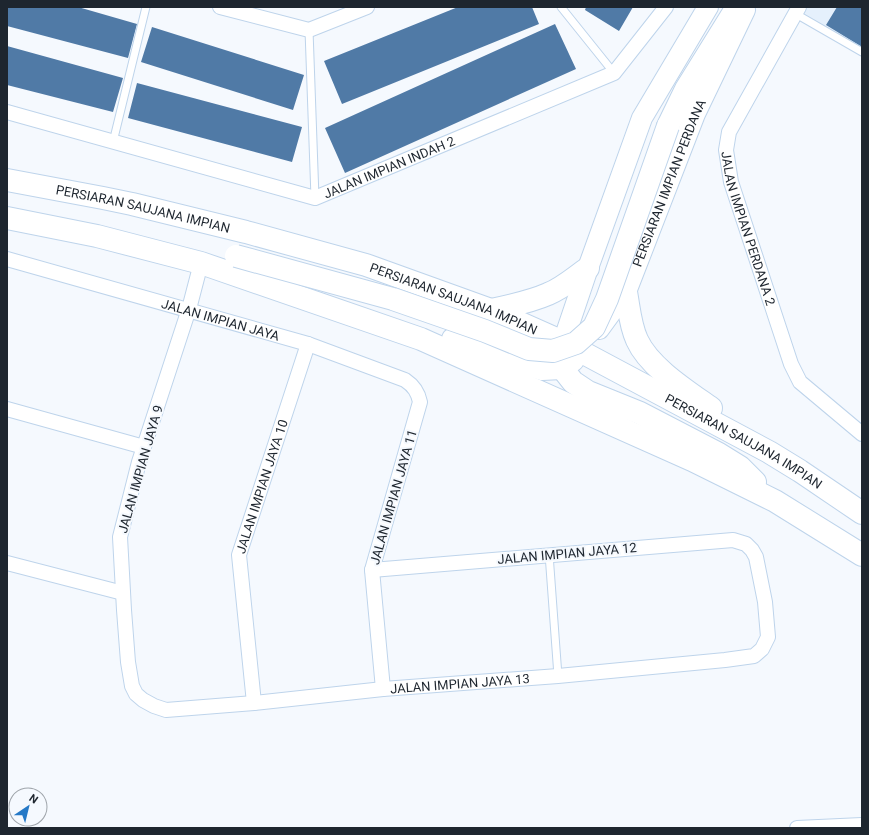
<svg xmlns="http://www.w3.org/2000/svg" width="869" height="835" font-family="Roboto,sans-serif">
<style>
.built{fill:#e5f0fc}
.building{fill:#507aa6}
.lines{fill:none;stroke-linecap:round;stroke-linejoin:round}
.lane-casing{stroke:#bed4eb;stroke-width:9}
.street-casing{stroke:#bed4eb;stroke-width:16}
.secondary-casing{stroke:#bed4eb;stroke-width:22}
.highway-casing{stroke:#bed4eb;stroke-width:24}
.lane{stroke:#fff;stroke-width:7}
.street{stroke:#fff;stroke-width:14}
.secondary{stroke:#fff;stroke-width:20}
.highway{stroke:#fff;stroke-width:22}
.highway-bridge-casing{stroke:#bed4eb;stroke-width:24;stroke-linecap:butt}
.highway-bridge{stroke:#fff;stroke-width:22}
.labels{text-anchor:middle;stroke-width:4;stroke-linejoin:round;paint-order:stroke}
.street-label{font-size:13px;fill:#1e262f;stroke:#f5f9fe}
</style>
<rect width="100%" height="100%" fill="#f5f9fe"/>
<path class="built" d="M807,7H862V47L804,13Z"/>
<path class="building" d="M7,7H78L137,24L128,58L7,26Z
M458,7H532L539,24L342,104L324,61Z
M586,7H633L619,31L585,10Z
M837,7H862V47L826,25Z
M555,24L576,69L345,173L325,128Z
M152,27L304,75L293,110L141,62Z
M7,46L123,78L113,112L7,85Z
M137,83L302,127L292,162L128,118Z"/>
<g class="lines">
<g class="lane-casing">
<path id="lane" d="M561,7L614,73
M796,14L862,52
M309,30L315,198
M113,142L146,7
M549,554L558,676"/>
</g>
<g class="street-casing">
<g id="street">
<path d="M220,7L309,30L367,7"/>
<path id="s1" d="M799,7L729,132L726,150L731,182L791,364L800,382L862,434"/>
<path id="s2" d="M7,112L315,198L614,73L666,7"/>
<path id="s3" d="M7,259L308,344L405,380C414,386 418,392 420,402L372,570L383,689"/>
<path id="s4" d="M201,263L189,309L139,462L120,537L124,610L128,662L132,686L136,694L143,700L154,706L166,710L254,703L383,689L558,676L725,660L754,656L762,649L768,637L765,602L756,557L752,550L746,544L733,540L372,570"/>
<path d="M7,409L144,447"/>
<path d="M7,563L123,593"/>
<path id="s5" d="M254,703L239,555L308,344"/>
<path d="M797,828L862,825"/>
</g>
</g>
<g class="secondary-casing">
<g id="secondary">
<path id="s6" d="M599,329L626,292L695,114L745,10"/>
<path d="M563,342L588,268L642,118L708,7"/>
</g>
</g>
<g class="highway-casing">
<g id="highway">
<path d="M668,126L686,89L737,7"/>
<path id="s7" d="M7,180L103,198L132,204L246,232L366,265L491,310L563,342L769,452L800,471L862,513"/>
<path d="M7,218L97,236L201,263L421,339L692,460L775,501L862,555"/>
<path d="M626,292C629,308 630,325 637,340C649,367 687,391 711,408"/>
<path d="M491,310C510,306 530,302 548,294C563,288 575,277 588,268"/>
<path d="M453,339L542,369L562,368L573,360"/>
<path d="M563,342L560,360L562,368L573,382L588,392L640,413L719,454L740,467L755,482"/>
</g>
</g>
<use href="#lane" class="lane"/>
<use href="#street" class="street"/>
<use href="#secondary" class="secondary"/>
<use href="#highway" class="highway"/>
<g class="highway-bridge-casing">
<path id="highway-bridge" d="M236,256L393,299L485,331L529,349L553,351L576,343L594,327L607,299L668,126"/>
</g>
<use href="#highway-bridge" class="highway-bridge"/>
</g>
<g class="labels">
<g class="street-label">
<text dy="5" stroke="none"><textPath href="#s2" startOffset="400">JALAN IMPIAN INDAH 2</textPath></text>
<text dy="5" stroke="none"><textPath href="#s6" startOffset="163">PERSIARAN IMPIAN PERDANA</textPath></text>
<text dy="5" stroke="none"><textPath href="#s7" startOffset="139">PERSIARAN SAUJANA IMPIAN</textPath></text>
<text dy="5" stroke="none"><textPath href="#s1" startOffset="243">JALAN IMPIAN PERDANA 2</textPath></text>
<text dy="5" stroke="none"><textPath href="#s7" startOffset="463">PERSIARAN SAUJANA IMPIAN</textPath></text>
<text dy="5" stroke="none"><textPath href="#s3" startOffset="222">JALAN IMPIAN JAYA</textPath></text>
<text dy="5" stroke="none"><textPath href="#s7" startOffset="787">PERSIARAN SAUJANA IMPIAN</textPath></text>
<text transform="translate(140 469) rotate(-74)" y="5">JALAN IMPIAN JAYA 9</text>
<text dy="5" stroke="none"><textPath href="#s5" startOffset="221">JALAN IMPIAN JAYA 10</textPath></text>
<text transform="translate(393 497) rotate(-74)" y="5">JALAN IMPIAN JAYA 11</text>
<text transform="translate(567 553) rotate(-5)" y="5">JALAN IMPIAN JAYA 12</text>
<text dy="5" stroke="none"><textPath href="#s4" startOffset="774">JALAN IMPIAN JAYA 13</textPath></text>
</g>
</g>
<rect width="869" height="835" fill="none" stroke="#1e262f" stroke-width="16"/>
<g transform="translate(28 807) rotate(35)"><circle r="19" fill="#f5f9fe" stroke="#9fa5ab"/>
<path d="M0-3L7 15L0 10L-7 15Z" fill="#2579c7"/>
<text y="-6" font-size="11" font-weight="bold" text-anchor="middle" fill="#1e262f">N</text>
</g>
</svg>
